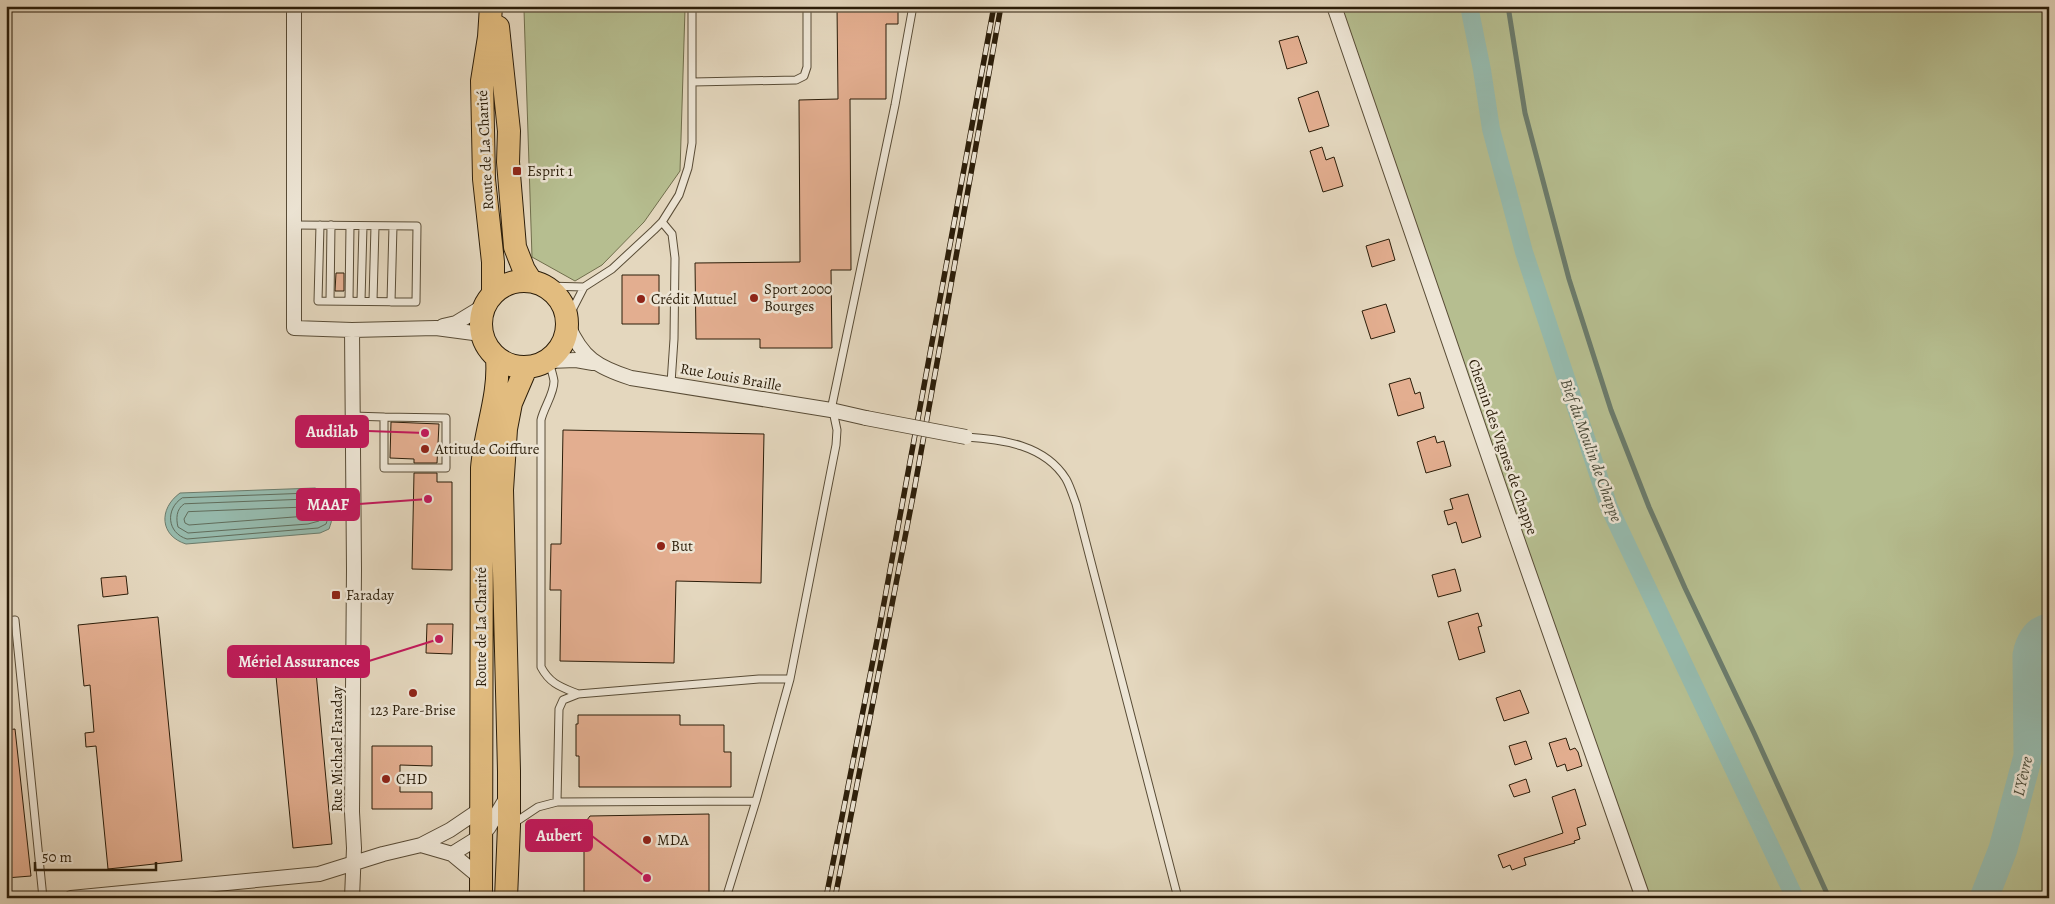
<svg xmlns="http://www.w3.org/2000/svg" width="2055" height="904" font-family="Alegreya,serif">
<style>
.green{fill:#b6be90;stroke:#706e4c}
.water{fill:#96baad;stroke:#6b7b6b}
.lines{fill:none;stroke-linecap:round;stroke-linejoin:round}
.shore{stroke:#606c5b;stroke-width:1}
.stream{stroke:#6b7b6b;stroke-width:5}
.canal{stroke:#96baad;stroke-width:18}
.river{stroke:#96baad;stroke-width:29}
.building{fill:#e3ae90;stroke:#2b1d09}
.lane-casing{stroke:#594c36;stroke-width:9}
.street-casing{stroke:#594c36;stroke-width:16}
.primary-casing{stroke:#2b1d09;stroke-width:24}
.lane{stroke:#ede5d5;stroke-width:7}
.street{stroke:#ede5d5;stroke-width:14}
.primary{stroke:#e2bc7f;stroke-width:22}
.rail-casing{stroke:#2b1d09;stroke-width:5.5}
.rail{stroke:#ede5d5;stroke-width:4;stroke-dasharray:11;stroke-linecap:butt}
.street-bridge-casing{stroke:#594c36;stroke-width:16;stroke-linecap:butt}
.street-bridge{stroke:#ede5d5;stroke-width:14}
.poi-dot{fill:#8f2418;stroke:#ede5d5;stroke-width:2}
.labels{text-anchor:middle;stroke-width:5;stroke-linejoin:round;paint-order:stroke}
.street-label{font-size:15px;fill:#2b1d09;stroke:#ede5d5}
.poi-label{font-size:15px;fill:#2b1d09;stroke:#ede5d5;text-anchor:start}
.water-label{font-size:16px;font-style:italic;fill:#4b4c3a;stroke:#ede5d5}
.leader{fill:none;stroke:#c2185b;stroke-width:2}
.callout-dot{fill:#c2185b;stroke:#ede5d5;stroke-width:2}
.callout{fill:#c2185b;stroke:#c2185b;stroke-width:2}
.callout-label{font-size:16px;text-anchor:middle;font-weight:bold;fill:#fff}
</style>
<rect width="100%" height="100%" fill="#e4d7be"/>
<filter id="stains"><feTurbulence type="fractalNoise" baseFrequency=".004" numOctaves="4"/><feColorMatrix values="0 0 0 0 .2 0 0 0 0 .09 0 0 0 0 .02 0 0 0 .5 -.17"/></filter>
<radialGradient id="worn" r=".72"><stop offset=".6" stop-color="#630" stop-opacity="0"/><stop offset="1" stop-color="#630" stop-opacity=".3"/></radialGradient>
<path class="green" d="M1334,6H2049V898H1643Z
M685,9L680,171L644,222L602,265L575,281L532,257L524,10Z"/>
<path class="water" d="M315,488C337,495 336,509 329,529L320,533L186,544C160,536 158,509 180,493Z"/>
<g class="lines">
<path class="shore" d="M314,493C330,498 331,510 326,524L318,528L187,539C167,533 165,509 182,498Z
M313,499L321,503V517L319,521L308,524L188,533L178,527C176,519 176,509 184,504Z
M311,507L314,509V514L307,516L189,525L185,523L184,519L188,512Z"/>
<path class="stream" d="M1508,6L1525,113L1569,279L1611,410L1649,507L1685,588L1754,733L1829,898"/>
<path class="canal" d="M1469,6L1482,70L1491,129L1524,252L1609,507L1795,898"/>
<path class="river" d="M1984,898L2003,849L2028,756L2027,655C2029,644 2035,630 2049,628"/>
</g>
<path class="building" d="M837,6H898V24H886V99H850L851,270H831L832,348H760V339H696L695,263L800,262L799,100L838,99Z
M1298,36L1307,63L1287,69L1279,41Z
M1318,91L1329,126L1309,132L1298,98Z
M1322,147L1326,160L1334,157L1343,186L1323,192L1310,151Z
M1389,239L1395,260L1372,267L1366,246Z
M336,273H344V291H335Z
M622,275H659V324H622Z
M1386,304L1395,332L1371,339L1362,311Z
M1410,378L1415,394L1420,392L1424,408L1398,416L1389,384Z
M391,422L439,424L437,463H414V459L390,458Z
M563,430L764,434L761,583L676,581L674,663L560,661L561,590H550L551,544H561Z
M1435,436L1437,443L1444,441L1451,466L1426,473L1417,442Z
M414,473H437V482H452V570L412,569Z
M1468,494L1481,537L1462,543L1456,522L1448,525L1444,511L1453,509L1450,499Z
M1455,569L1461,591L1438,597L1432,575Z
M126,576L128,594L103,597L101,578Z
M1478,613L1482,626L1478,627L1485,652L1459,660L1448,622Z
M158,617L182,861L108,869L96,746L86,747L85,733L94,732L90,685L84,686L78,625Z
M427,624H453L452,654L426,653Z
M316,672L332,844L293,848L276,676Z
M1520,690L1529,713L1504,721L1496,698Z
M578,715H680V725H724V752H731V787H579V756H576V724H578Z
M15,729L31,876L6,878V730Z
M1566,738L1570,750L1575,748L1578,752L1582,766L1567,771L1565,764L1557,767L1549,743Z
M1526,741L1532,759L1515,765L1509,746Z
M372,746H432V766L400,765V792H432V809H372Z
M1526,779L1530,792L1514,797L1509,785Z
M1575,789L1586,825L1577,828L1580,839L1574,841L1575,843L1524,858L1526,865L1512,870L1510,865L1503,868L1498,855L1563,833L1552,797Z
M709,814V898H584V824L590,816Z"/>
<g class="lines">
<g class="lane-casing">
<path id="lane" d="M693,82L796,80L804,76L807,67V6
M662,222L672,234L675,258L674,339L671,383
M294,225L417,226L416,302L318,301L320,225
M546,286L584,287
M330,301L331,225
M349,301L350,226
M361,301L363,226
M373,301L375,226
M391,302L393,226
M567,320L584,287L612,269L654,230L662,222L679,195L688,168L692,143V6
M549,361C550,367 553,374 554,381C554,394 544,407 541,420V667C550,684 561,687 578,694
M831,410L895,105L913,6
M352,416L384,417
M384,417L446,418V468H384Z
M966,437C1002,439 1045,445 1066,479C1070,486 1073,496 1076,504L1178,898
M6,621L15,620L43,898
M557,802L559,709L563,700L578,694L759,679H790
M514,823L538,807L557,802L756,801
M726,898L756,801L790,679L836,445L837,430L833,411"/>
</g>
<g class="street-casing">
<path id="street" d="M294,6V328L352,330L436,328L481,334
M1334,6L1516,536L1643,898
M568,325C582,358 597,367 631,378L831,410L866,418
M443,326L456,323L484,306
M352,330L354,569L352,812L354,848L352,898
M549,361L576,360L593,363
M421,845L452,854L481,878
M452,854L481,836L489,827L507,797
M71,898L319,874L383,854L421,845L450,830L481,809"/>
</g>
<g class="primary-casing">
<path id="primary" d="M491,6L489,37L482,81L484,179L493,262V294
M498,27L509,131L508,162L515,247L524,270L531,281
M481 324a43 43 0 1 1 86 0a43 43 0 1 1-86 0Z
M481,898L482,468C485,431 500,395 497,359
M506,898L509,826V771L502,490L506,429L511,403L526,368"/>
</g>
<use href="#lane" class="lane"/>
<use href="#street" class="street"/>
<use href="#primary" class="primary"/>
<g class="rail-casing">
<path id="rail" d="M826,898L879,630L994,6
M835,898L914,491L1001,6"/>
</g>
<use href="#rail" class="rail"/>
<g class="street-bridge-casing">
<path id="street-bridge" d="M866,418L966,437"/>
</g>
<use href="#street-bridge" class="street-bridge"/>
</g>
<g class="poi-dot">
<rect x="512" y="166" width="10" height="10" rx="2.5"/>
<circle cx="754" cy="298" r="5"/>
<circle cx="641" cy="299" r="5"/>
<circle cx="425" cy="449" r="5"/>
<circle cx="661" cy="546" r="5"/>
<rect x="331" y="590" width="10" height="10" rx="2.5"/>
<circle cx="413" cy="693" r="5"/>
<circle cx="386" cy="779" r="5"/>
<circle cx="647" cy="840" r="5"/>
</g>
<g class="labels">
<g class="street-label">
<text transform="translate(485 150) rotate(-93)" y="5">Route de La Charité</text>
<text transform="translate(731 377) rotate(10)" y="5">Rue Louis Braille</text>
<text transform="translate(1503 447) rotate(71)" y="5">Chemin des Vignes de Chappe</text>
<text transform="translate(481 627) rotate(-90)" y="5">Route de La Charité</text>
<text transform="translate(337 749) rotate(-90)" y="5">Rue Michael Faraday</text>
</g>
<g class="poi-label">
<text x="527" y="176">Esprit 1</text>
<text x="764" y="294">Sport 2000<tspan x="764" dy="17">Bourges</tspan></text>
<text x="651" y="304">Crédit Mutuel</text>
<text x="435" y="454">Attitude Coiffure</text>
<text x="671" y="551">But</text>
<text x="346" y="600">Faraday</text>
<text x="413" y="715" text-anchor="middle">123 Pare-Brise</text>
<text x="396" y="784">CHD</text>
<text x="657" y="845">MDA</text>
</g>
<g class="water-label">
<text transform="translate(1592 450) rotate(70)" y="6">Bief du Moulin de Chappe</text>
<text transform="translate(2022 776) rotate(-77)" y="6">L'Yèvre</text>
</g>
</g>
<path class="leader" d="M425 433L368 431M428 499L359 504M439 639L369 661M647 878L592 836"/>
<g class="callout-dot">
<circle cx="425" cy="433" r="5"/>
<circle cx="428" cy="499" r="5"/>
<circle cx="439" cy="639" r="5"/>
<circle cx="647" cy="878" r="5"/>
</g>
<g class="callout">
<rect x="296" y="416" width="72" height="31" rx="5"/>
<rect x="297" y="489" width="62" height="31" rx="5"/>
<rect x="228" y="646" width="141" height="31" rx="5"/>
<rect x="526" y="820" width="66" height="31" rx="5"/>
</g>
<g class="callout-label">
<text x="332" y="437">Audilab</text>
<text x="328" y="510">MAAF</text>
<text x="299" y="667">Mériel Assurances</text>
<text x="559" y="841">Aubert</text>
</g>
<rect width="2055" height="904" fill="none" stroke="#e4d7be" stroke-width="25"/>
<rect x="8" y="8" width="2040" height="889" fill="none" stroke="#2b1d09" stroke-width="2.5"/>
<rect x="12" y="12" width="2030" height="879" fill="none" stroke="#2b1d09"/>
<path d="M35 862v8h121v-8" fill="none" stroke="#2b1d09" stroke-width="2.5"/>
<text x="42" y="862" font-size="15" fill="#2b1d09" stroke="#ede5d5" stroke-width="4" paint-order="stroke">50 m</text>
<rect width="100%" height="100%" filter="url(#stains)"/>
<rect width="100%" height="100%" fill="url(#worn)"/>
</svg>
